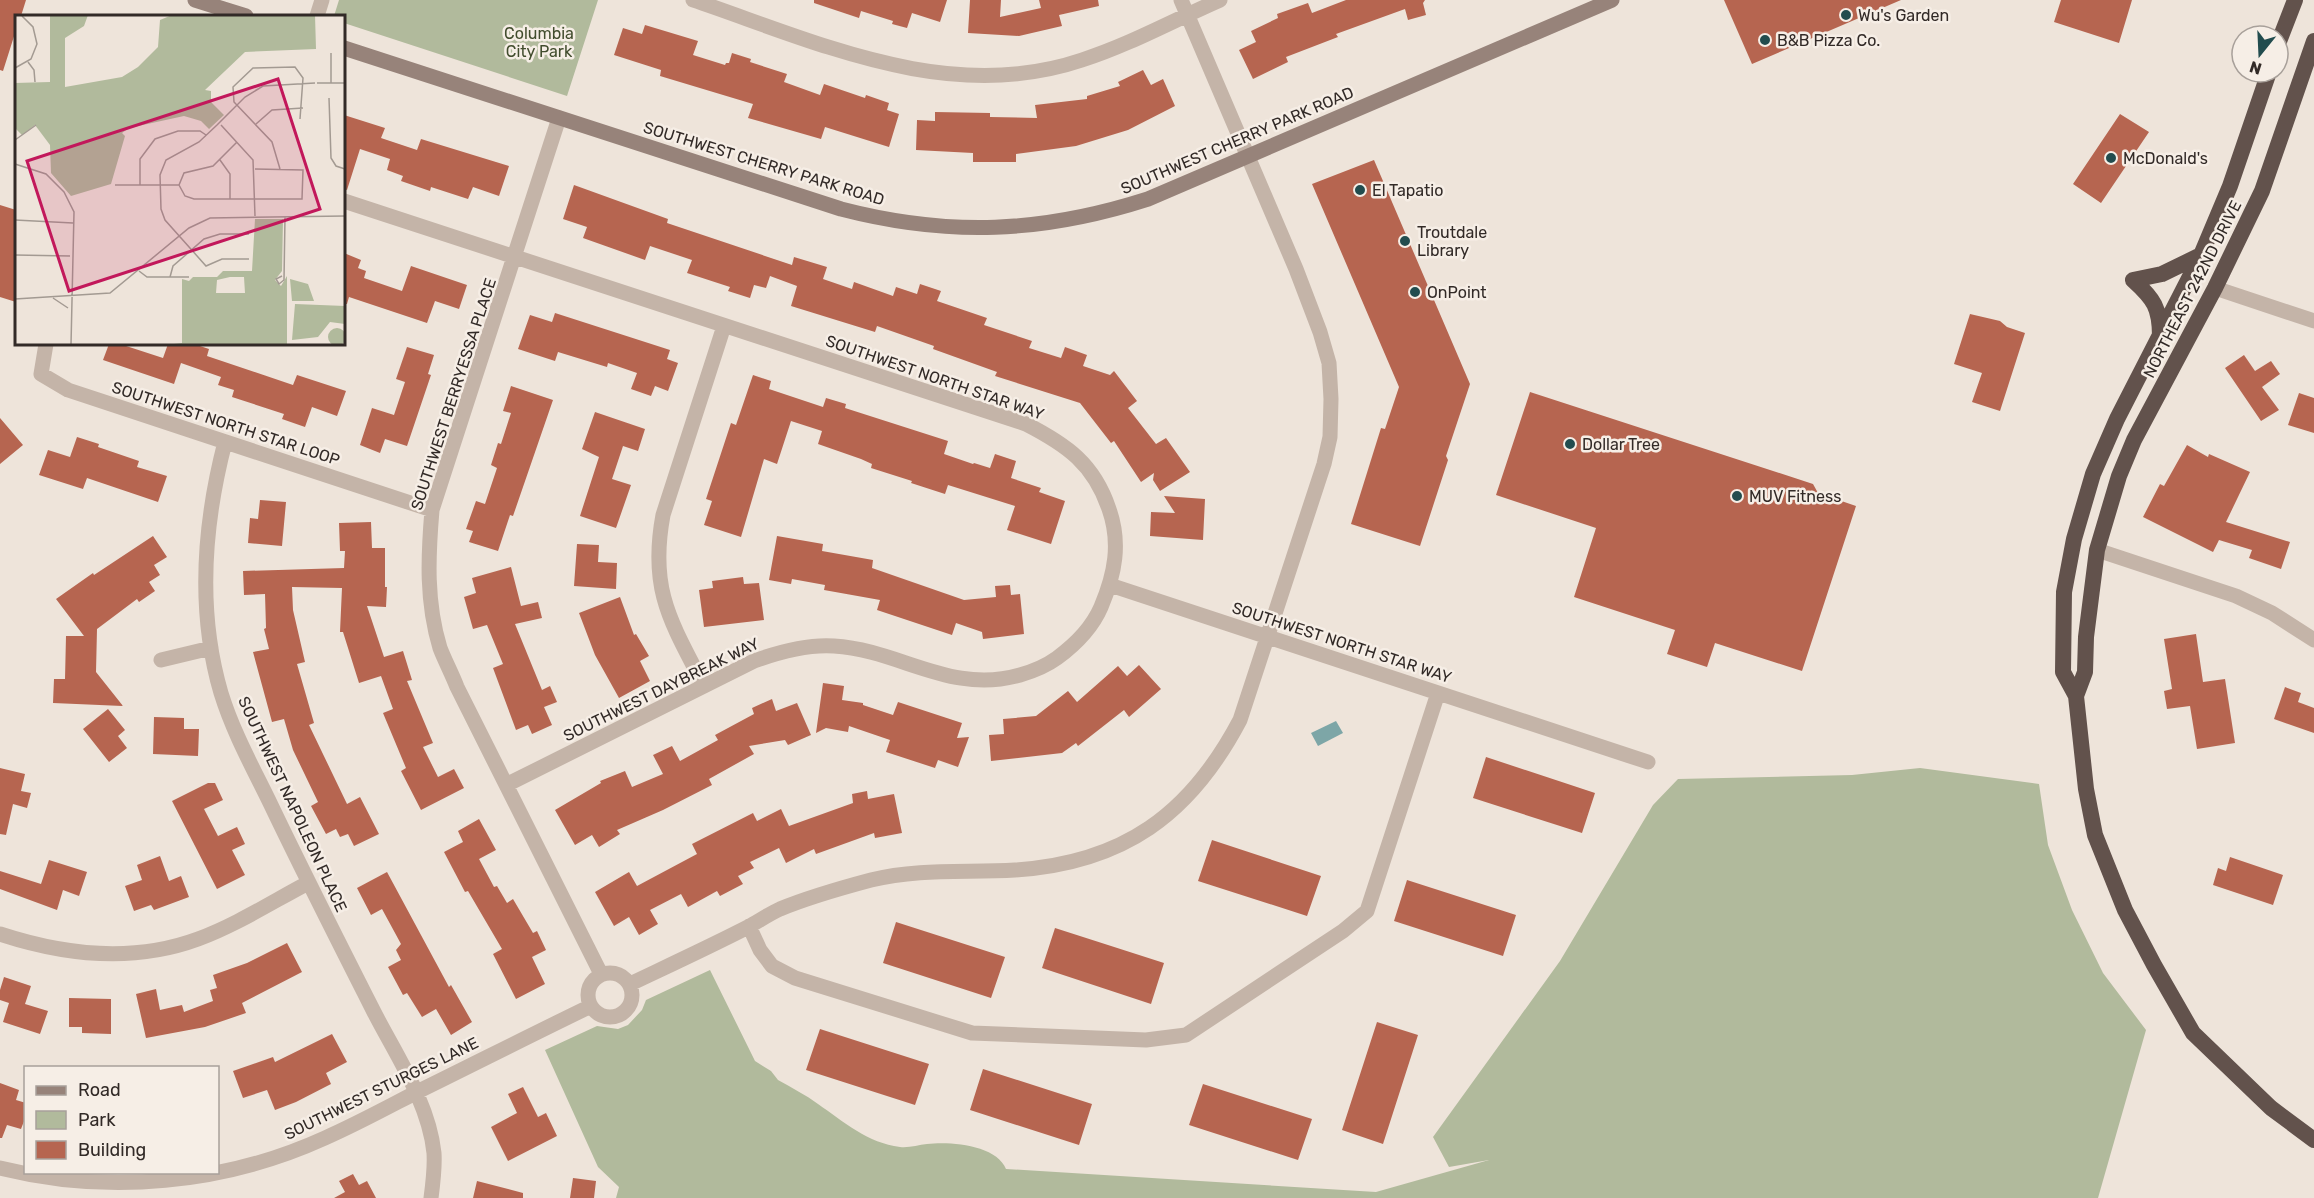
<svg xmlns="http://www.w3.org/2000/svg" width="2314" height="1198" font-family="Rubik,sans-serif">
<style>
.green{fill:#b1ba9c}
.water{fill:#7da6a7}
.building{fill:#b66550}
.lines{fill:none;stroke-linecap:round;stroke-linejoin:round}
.minor{stroke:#c4b4a8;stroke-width:15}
.secondary{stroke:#97837a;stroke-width:15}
.trunk{stroke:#62524c;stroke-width:16}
.poi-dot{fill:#224c4e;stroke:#f6eee6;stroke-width:2}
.labels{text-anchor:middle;stroke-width:5;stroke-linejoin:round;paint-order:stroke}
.poi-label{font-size:16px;fill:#322a27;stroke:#f6eee6;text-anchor:start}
.park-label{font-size:16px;fill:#424d2e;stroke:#f6eee6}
.street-label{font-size:16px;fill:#322a27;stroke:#f6eee6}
.inset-road{fill:none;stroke:#a39a92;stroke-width:1.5}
.view{fill:#c2185b;fill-opacity:0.15;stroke:#c2185b;stroke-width:3}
.inset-edge{fill:none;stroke:#322a27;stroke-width:3}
</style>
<rect width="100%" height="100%" fill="#eee4da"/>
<path class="green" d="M339,0H598L567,96L344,23V16H334Z
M1920,768L2039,784L2048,845L2072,910L2103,973L2146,1030L2098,1198H616L619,1187L598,1167L545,1050L597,1026L618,1029L628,1025L642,1010L646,1000L710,970L755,1061L771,1071L778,1080C792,1088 806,1095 818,1104C844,1122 868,1143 900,1147C909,1148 918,1145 927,1144C950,1141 997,1145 1006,1169L1376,1192L1489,1160L1449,1167L1433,1137L1560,961L1653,805L1678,779L1852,775Z"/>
<path class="water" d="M1336,721L1343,733L1318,746L1311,733Z"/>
<path class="building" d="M0,0H26L21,16H16V30L3,71L0,70Z
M814,0H947L940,22L912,13L907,28L892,24L893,21L861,11L859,18L814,3Z
M970,0H1001L1000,17L1041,8L1039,0H1098L1099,6L1059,15L1062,26L1019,36L968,33Z
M1346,0H1425L1423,3L1426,15L1408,20L1405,9L1336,34L1338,37L1286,57L1288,62L1253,79L1239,50L1256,42L1251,31L1278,18L1277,14L1308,3L1312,13Z
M1724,0H1901L1752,64Z
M2061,0H2132L2119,43L2054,22Z
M645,25L698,41L693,55L725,65L726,63H729L732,53L751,59L750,62L787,74L784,82L820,95L824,84L865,98L866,95L889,103L887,110L899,114L889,147L825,127L821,139L748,118L753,104L660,76L661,70L614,55L623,28L642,34Z
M1143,70L1151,85L1163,79L1175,106L1128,130L1076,146L1016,154V162H973V153L916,150L917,120L935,121V112L990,113V117L1037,118L1035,105L1087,99V96L1120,86L1118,82Z
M2120,114L2149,132L2101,203L2073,184Z
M344,115L385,128L381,138L417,150L421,139L509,166L499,196L473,187L468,199L431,187L430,191L401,181L403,176L387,170L390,159L360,149L347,190L344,189Z
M1374,160L1470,384L1446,456L1448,460L1420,546L1351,524L1381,428L1385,429L1399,387L1312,184Z
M574,185L668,219L667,223L792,265L794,257L827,267L823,279L852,289L854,282L893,296L896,287L917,294L920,284L941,291L937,301L987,318L984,325L1032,341L1029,348L1061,358L1065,347L1087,355L1083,366L1110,375L1114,371L1137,401L1128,408L1156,444L1166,438L1190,472L1160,491L1153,480L1154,473L1141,482L1114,441L1111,443L1080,403L995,376L997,372L933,349L934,346L877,326L875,332L791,306L797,286L770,276L766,288L754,285L750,298L728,291L730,287L687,273L692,260L650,246L645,260L583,238L587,227L563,219Z
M0,205L16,210V302L0,297Z
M344,253L361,260L358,268L366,271L364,278L402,291L411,266L467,285L459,309L435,301L427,323L349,297L347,304H344Z
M555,313L670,350L667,359L678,363L668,391L655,386L651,396L631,389L637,373L608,363L607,367L558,352L555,361L518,349L530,315L552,322Z
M1970,314L2000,321L2007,327L2025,333L2000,411L1972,402L1982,373L1954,364Z
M109,344H120L163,358L168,344H194L209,349L207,356L293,385L297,375L346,391L337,416L312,407L305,427L282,419L284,414L232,397L234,390L218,385L221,377L181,363L174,384L103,360Z
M407,347L434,355L428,374L431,375L407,446L385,439L380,453L360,445L372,408L394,415L405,382L396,379Z
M2244,355L2255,371L2271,361L2280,374L2262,387L2279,410L2261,421L2225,368Z
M753,375L771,381L769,389L823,407L826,398L846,404L845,408L948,441L944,454L973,464L974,463L990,468L995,454L1016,461L1011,478L1041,488L1039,492L1065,501L1051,544L1007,530L1015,506L948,485L945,494L911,483L912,481L871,468L872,464L861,459L818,444L822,431L791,421L777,464L764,459L741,537L704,525L712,501L706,499L731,423L736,425Z
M511,386L553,400L513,516L510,515L498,551L469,542L473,531L466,529L476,501L485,504L497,468L491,465L498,443L501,444L511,413L503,411Z
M1530,392L1813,484L1818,493L1856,506L1802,671L1715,643L1707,667L1667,654L1675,630L1574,597L1596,528L1496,495Z
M2299,393L2314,398V433L2288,425Z
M595,412L645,429L638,451L623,446L612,479L631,485L616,528L580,516L599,457L582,449Z
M0,418L23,445L0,464Z
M77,437L99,444L98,447L139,461L137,467L167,476L158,502L87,478L83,489L39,475L48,450L70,457Z
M2187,445L2208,457L2209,454L2250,472L2226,522L2290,542L2281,569L2249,558L2252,550L2219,540L2213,552L2143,517L2160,484L2164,486Z
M1164,496L1205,499L1203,540L1150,536L1151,512L1175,513Z
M260,500L286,502L282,546L248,543L250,518L258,519Z
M371,522L372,548H385V587H387L386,607L367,606L384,657L403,651L412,680L407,681L433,743L423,747L438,777L454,769L464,788L421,810L401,771L406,768L383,713L393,709L381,676L359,683L343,632H340L342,588L292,587L293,610L305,662L297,664L314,723L309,725L347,804L360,797L379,834L354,846L348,834L340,837L336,829L326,834L311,806L318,802L293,750L284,719L272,722L253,652L269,649L264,629L266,628L265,594L244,595L243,571L344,568L345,551H340L339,523Z
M153,536L167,557L154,565L160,575L149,582L155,591L139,602L137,599L97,629L96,672L123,706L53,703L54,679H65L66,636H84L56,599L93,573L94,575Z
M777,536L823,544L822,551L873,560L872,568L964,600L996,597L995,586L1010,585L1011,595L1020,594L1024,634L983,639L982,632L956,623L952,635L877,610L880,600L824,590L825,585L792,579L791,584L769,580Z
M577,544L599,545L598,562L617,563L616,589L574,586Z
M511,567L521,606L538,602L542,618L515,624L542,690L550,686L557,702L544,707L552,725L532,734L528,725L516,730L493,668L503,664L487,625L473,629L464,597L476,593L472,578Z
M743,577L744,584L759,583L764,620L704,627L699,590L713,588L712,581Z
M620,597L634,635L636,634L649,656L640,661L650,681L619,698L595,655L579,613Z
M2196,634L2203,682L2225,679L2235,743L2197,749L2190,706L2167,709L2164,691L2172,689L2164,639Z
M1139,665L1161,689L1129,717L1124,710L1078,746L1076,743L1062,753L991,761L989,735L1004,734L1003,719L1036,716L1068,691L1077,702L1118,666L1127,676Z
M823,683L844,686L842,700L863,703V705L893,715L898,702L962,723L957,738L969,737L958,767L938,760L935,768L886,752L890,740L849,726L848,732L826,728L816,733Z
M2285,687L2301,693L2298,702L2314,708V733L2274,719Z
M772,699L776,711L797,703L811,735L788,745L785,740L749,746L754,754L709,779L712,785L663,810L617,830L620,834L599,847L592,835L575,845L555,810L601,783L600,781L625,771L632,787L663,774L653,755L672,746L680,761L718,740L715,735L754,714L752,708Z
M108,709L125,730L118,736L127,748L109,762L83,729Z
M154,717L184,718V729H199L198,756L153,754Z
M1486,757L1595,793L1582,833L1473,798Z
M0,768L25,774L21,791L31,793L27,808L13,804L6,835L0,834Z
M208,783H215L223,800L204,809L218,836L237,827L245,844L232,850L245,875L217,889L172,801Z
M867,791L868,799L894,794L902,833L875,838L874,833L816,854L814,849L786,863L779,848L750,862L754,868L738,876L743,884L720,896L717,891L688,907L681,894L650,910L658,924L639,935L629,917L614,926L595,892L629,872L637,886L697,854L692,844L753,813L757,821L781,809L789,826L853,803L852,794Z
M479,819L496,850L479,859L494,887L497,886L507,903L513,899L533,933L537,931L546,950L532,957L545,984L516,999L493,954L502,949L468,891L465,892L444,852L463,842L458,831Z
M1212,840L1321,876L1307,916L1198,881Z
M160,856L169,881L181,876L189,897L154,910L151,905L134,911L125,886L142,880L137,865Z
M2230,857L2283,875L2273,905L2213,885L2218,868L2226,871Z
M49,860L87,872L79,896L63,890L57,910L0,889V871L41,884Z
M387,872L449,987L451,985L472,1022L451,1035L436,1009L422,1017L407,993L403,995L388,967L401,960L396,950L401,944L382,909L371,915L357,888Z
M1407,880L1516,915L1503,956L1394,921Z
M896,922L1005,957L991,998L883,963Z
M1055,928L1164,963L1151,1004L1042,968Z
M287,943L302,972L242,1003L246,1013L205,1027L146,1038L136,994L156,989L160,1010L182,1005L184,1012L213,1001L210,990L217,988L213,975L247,963Z
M4,977L31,986L25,1004L48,1011L40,1034L3,1022L9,1003L0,1000V990Z
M69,998L111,999V1034L82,1033V1027H69Z
M1377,1022L1418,1035L1383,1144L1342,1130Z
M820,1029L929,1064L915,1105L806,1070Z
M332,1034L347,1062L326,1073L331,1084L296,1102L275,1110L267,1090L243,1098L233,1071L273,1057L275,1062Z
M983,1069L1092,1104L1079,1145L970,1110Z
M0,1083L19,1090L16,1100L26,1103V1116L21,1129L7,1125L2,1138H0Z
M1203,1084L1312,1119L1298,1160L1189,1125Z
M523,1087L538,1117L546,1113L557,1136L508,1161L491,1127L517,1113L508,1094Z
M353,1174L359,1185L367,1181L376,1198H334L345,1192L339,1181Z
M573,1178L596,1181L594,1198H570Z
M477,1181L523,1193V1198H473Z"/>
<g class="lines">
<path class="minor" d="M693,0C817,42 949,105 1082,60C1129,45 1174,20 1220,0
M317,16L322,0
M559,118L432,510C428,557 426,602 440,648C445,661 452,674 457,687L601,974
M344,201L1026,424C1067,445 1094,464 1109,509C1121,543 1115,574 1101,607C1092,628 1076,644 1057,658C1046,666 1034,671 1020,675C951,695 900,650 834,646C807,644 779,652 754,661L508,784
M2215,288L2314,321
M46,344L41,374L68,390L432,510
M225,442C204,523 197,611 221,693C233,732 253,768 271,805C304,874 339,943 374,1012C396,1055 429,1103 434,1153C435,1168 433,1183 431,1198
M2097,550L2236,596L2272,613L2314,640
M1110,585L1648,762
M161,660L211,648
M704,686C671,622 649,590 663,515L724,326
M749,926L760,950L772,966L795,978L972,1033L1146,1040L1186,1035L1343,931L1367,911L1438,693
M0,934C64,955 133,963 198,939C236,925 272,902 308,883
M588 995a22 22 0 1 1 44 0a22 22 0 1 1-44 0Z
M630,984C670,965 709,947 748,927C759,921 769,914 780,909C809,897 841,888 871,880C919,868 967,873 1015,870C1123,863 1190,815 1240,720L1324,464L1330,437L1331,399L1329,363L1320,332L1296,269L1181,0
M0,1168C108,1195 224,1184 325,1138C357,1124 388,1107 419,1091C476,1063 533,1034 591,1006"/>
<path class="secondary" d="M195,0L246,16
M344,48L841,209C949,237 1042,233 1148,199L1612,0"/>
<path class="trunk" d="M2278,44L2295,0
M2269,72L2230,186L2201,255L2117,419L2093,474L2074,539L2064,592L2063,672L2076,696L2086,789L2095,835L2125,910L2154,965L2193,1033L2271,1108L2314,1140
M2133,280L2162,274L2201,255
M2133,280C2154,299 2160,308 2160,336
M2076,696L2085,672L2086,637L2097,550L2119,476L2134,440L2215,288L2262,191L2314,41"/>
</g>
<g class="poi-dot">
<circle cx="1846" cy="15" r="6"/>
<circle cx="1765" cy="40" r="6"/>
<circle cx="2111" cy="158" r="6"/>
<circle cx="1360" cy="190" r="6"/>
<circle cx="1405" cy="241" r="6"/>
<circle cx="1415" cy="292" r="6"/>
<circle cx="1570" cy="444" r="6"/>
<circle cx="1737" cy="496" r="6"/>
</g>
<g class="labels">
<g class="poi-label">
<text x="1858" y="21">Wu's Garden</text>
<text x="1777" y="46">B&amp;B Pizza Co.</text>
<text x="2123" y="164">McDonald's</text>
<text x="1372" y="196">El Tapatio</text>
<text x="1417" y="238">Troutdale<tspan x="1417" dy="18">Library</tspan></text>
<text x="1427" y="298">OnPoint</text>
<text x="1582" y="450">Dollar Tree</text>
<text x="1749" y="502">MUV Fitness</text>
</g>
<g class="park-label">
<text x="539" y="39">Columbia<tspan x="539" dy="18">City Park</tspan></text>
</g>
<g class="street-label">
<text transform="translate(1237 140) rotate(-23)" y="6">SOUTHWEST CHERRY PARK ROAD</text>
<text transform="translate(764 163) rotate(17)" y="6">SOUTHWEST CHERRY PARK ROAD</text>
<text transform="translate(2192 289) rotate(-63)" y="6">NORTHEAST 242ND DRIVE</text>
<text transform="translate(935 377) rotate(19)" y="6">SOUTHWEST NORTH STAR WAY</text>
<text transform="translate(453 394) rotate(-72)" y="6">SOUTHWEST BERRYESSA PLACE</text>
<text transform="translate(226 423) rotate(18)" y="6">SOUTHWEST NORTH STAR LOOP</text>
<text transform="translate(1342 642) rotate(18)" y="6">SOUTHWEST NORTH STAR WAY</text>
<text transform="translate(661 689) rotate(-26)" y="6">SOUTHWEST DAYBREAK WAY</text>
<text transform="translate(293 804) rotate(65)" y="6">SOUTHWEST NAPOLEON PLACE</text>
<text transform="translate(381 1088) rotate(-26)" y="6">SOUTHWEST STURGES LANE</text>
</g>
</g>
<g transform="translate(15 15)">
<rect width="330" height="330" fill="#eee4da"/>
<path d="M35,0H73L69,11L50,23V72L107,62L123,52L143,32L145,5L157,0H300L301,34L230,37L190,75L196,76V87L209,100L194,114L186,106L169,101L114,113L107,118L110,121L96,169L56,181L36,158L35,130L20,110L7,120L0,113V68L35,67ZM240,204H268L267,256L260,265L266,271L272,261V330H151L167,328V264L174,266L178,262H202L208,256H237ZM215,262H229L230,278H201L202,265ZM275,264L293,269L299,286H277ZM280,289L330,291V309L315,307L303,322L277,325ZM313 322a9 9 0 1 1 18 0a9 9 0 1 1-18 0Z" fill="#b1ba9c" fill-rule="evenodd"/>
<path class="inset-road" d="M316,38V68M13,47L19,55L20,67M0,53L16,44L22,29L18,12L7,1M302,68H330M314,83L316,143L321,151L330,154M206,106L202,110L230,82L248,71L300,68M241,109L257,95L288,93M202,110L184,127L151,145L145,160L146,194L150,205L191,251L207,244H234M206,110L238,145L240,201M0,125L21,110M205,145L215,159V184M0,149L31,159L49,177L59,197L56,330M265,154L257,127L219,87L218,72L238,53L280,52L288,63L285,104M100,170H164M125,170V144L140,124L163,116H185L191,120M164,170L170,181L179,184H287L288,155L240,154M164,170L169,158L198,151L222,127M0,205L58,208M0,240L55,241M124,256L132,262H174M267,261L261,264L264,269L269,265L270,202M155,262L158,251L189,224L205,219H234M38,283L53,293M0,284L95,278L174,213L195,203L330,201"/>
<path class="view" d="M263,64L305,194L54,276L12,146Z"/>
<rect width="330" height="330" class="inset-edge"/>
</g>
<rect x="24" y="1066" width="195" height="108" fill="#f6eee6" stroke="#a8a09a" stroke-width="1.5"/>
<rect x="36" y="1086" width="30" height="9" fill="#97837a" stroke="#a8a09a" stroke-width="1.5"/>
<text x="78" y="1096" font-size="18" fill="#322a27">Road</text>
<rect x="36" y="1111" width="30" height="18" fill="#b1ba9c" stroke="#a8a09a" stroke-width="1.5"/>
<text x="78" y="1126" font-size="18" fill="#322a27">Park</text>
<rect x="36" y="1141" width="30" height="18" fill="#b66550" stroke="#a8a09a" stroke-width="1.5"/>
<text x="78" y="1156" font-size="18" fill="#322a27">Building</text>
<g transform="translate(2260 54) rotate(198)"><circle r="28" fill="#f6eee6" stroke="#a8a09a" stroke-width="1.5"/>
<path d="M0-4.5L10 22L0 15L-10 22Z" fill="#224c4e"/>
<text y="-9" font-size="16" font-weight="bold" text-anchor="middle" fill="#322a27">N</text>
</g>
</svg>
